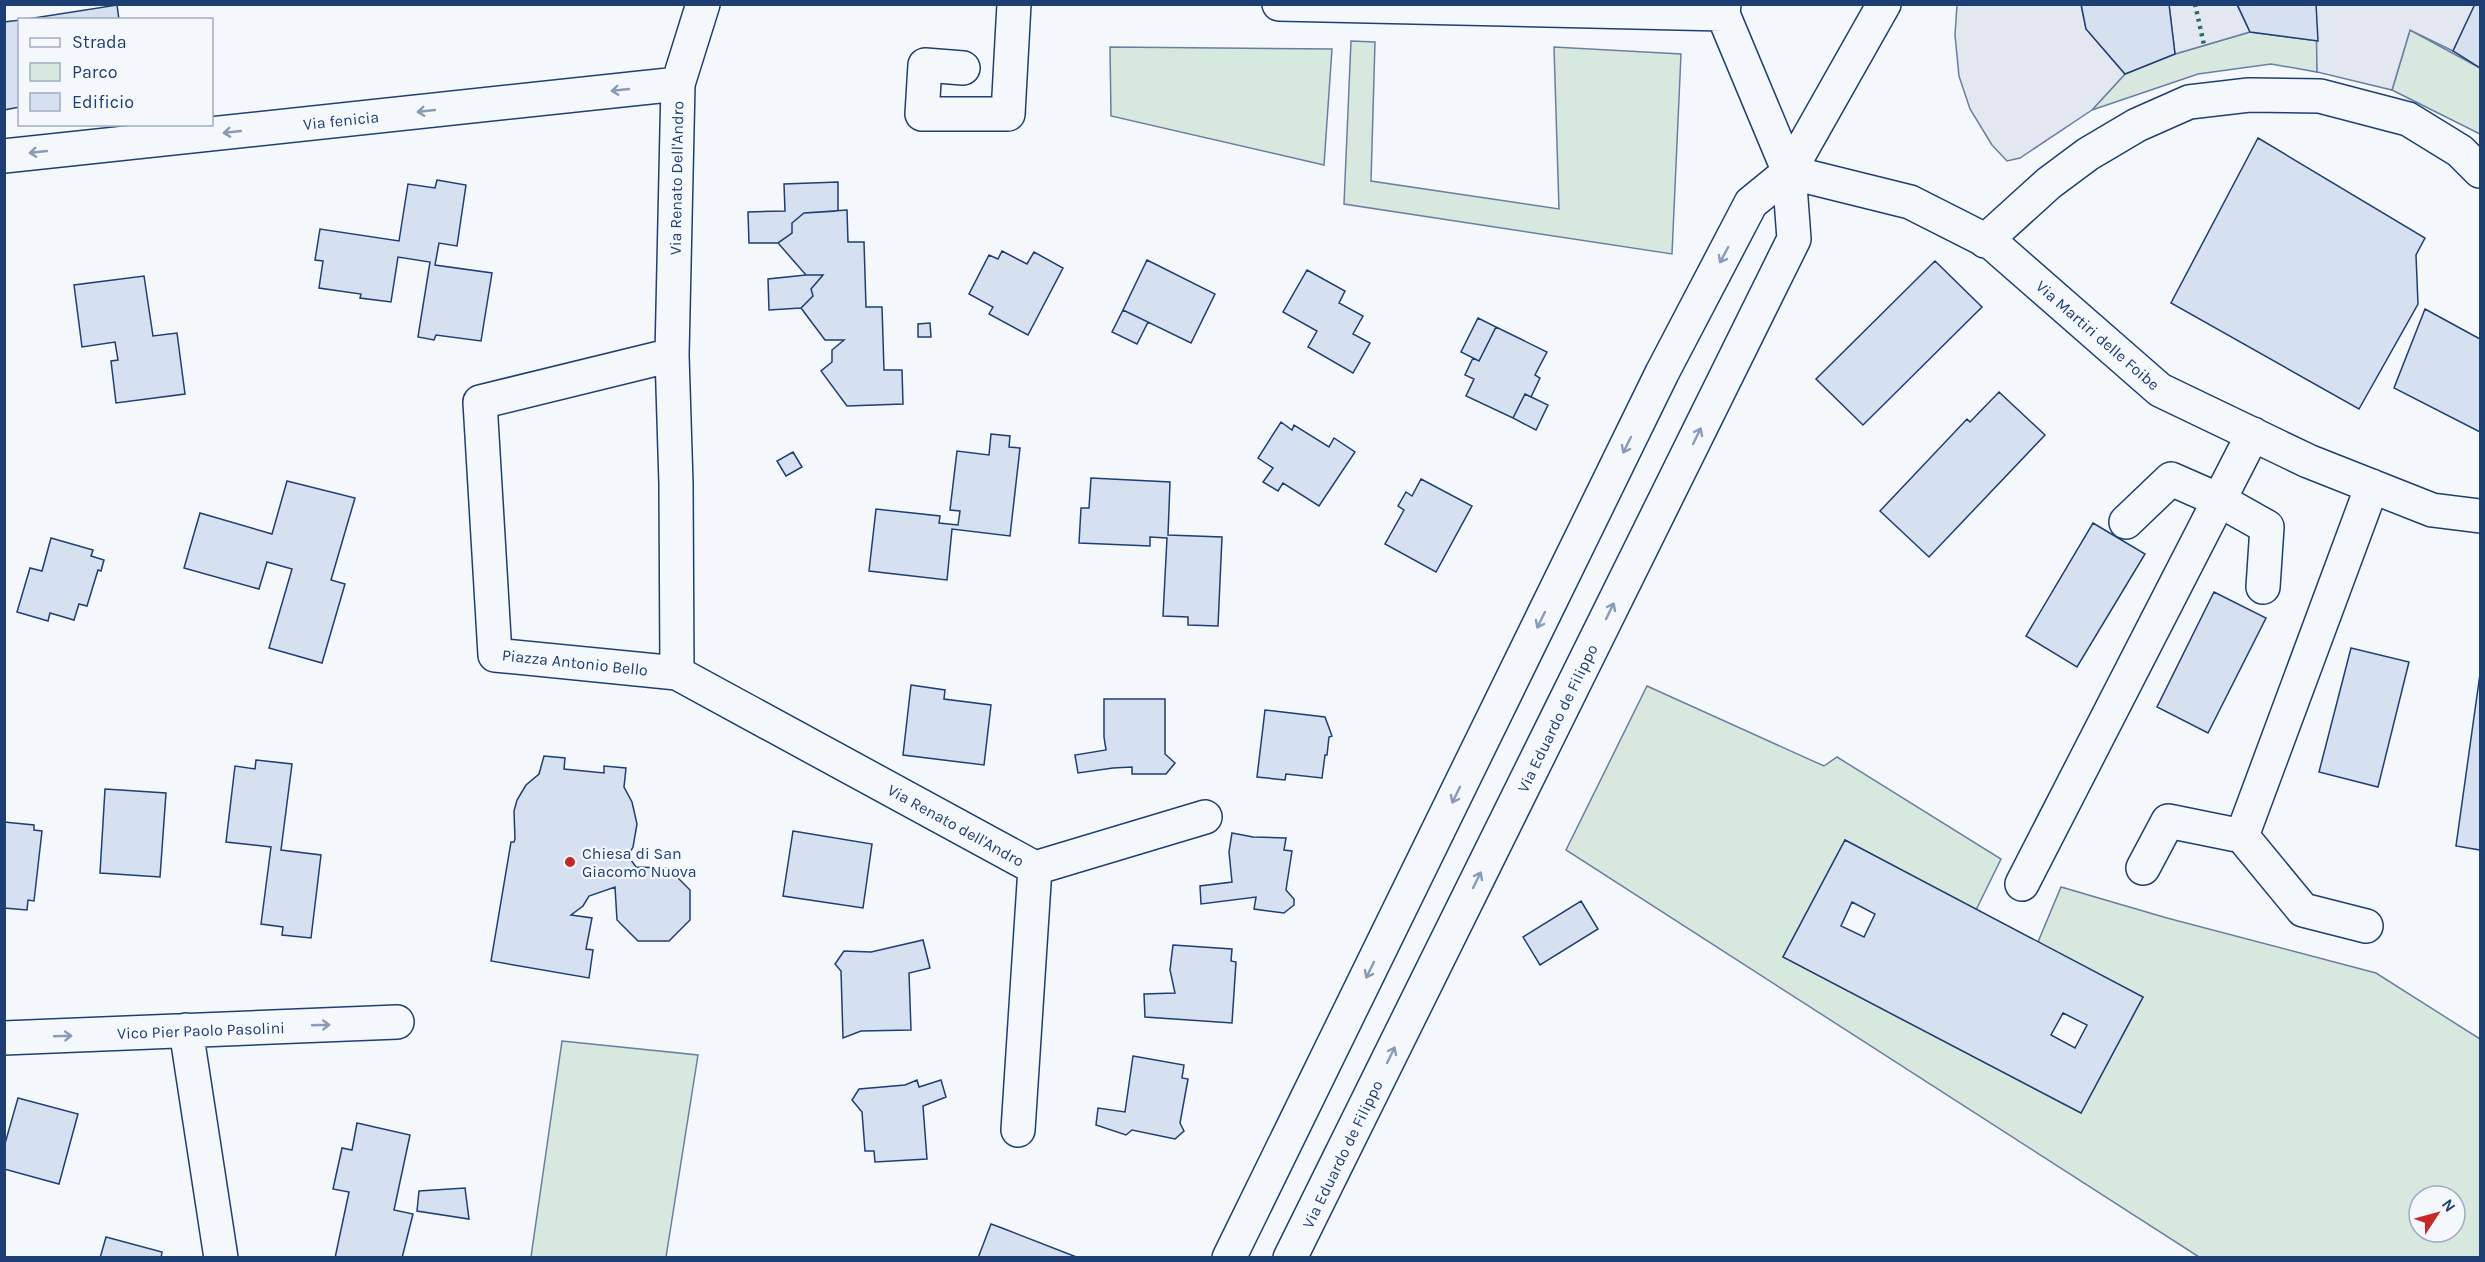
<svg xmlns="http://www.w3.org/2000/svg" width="2485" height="1262" font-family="Karla,sans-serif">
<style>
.green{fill:#d7e8df;stroke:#687fa3;stroke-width:1.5;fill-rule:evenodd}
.parking{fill:#e3e8f0;stroke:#687fa3;stroke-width:1.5}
.building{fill:#d5e0f0;stroke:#1d3f73;stroke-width:1.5;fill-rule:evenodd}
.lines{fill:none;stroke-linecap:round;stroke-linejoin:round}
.minor-casing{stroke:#1d3f73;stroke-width:36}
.minor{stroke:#f4f7fb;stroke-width:33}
.hedge{stroke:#2c6c60;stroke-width:4.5;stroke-dasharray:3 4.5;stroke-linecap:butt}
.oneway{stroke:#889bb7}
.poi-dot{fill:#c62828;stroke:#f4f7fb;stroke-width:2}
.labels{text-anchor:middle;stroke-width:4.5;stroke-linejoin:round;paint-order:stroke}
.street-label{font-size:16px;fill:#1d3f73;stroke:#f4f7fb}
.poi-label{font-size:16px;fill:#1d3f73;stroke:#f4f7fb;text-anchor:start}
</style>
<rect width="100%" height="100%" fill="#f4f7fb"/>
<path class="green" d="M2410,30L2480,68V134L2392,90Z
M2250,32L2318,41L2317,72L2271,64L2198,74L2092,110L2125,74L2175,54Z
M1351,41L1375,42L1371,181L1559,209L1554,47L1681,54L1672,254L1344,204Z
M1110,47L1332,49L1324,165L1111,116Z
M1647,686L1824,766L1837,757L2001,859L1976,910L1845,840L1783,957L2081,1113L2143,997L2038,942L2061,887L2167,918L2376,973L2480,1039V1257H2199L1566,850ZM2419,1196H2455V1232H2419Z
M562,1041L698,1055L666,1257H531Z"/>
<path class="parking" d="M1957,5H2081L2086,29L2125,74L2092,110L2020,158L2007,161L1992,145L1970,109L1959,76L1955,35Z
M2169,5H2237L2250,32L2175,54Z
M2316,5H2475L2453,51L2410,30L2392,90L2317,72Z"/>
<path class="building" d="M2081,4H2169L2175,54L2125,74L2086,29Z
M2237,4H2316L2318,41L2250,32Z
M2475,4H2480V68L2453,51Z
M117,5L119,20H21Z
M20,20V107L4,110V22Z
M2258,138L2425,238L2416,255L2418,304L2359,409L2171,303Z
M437,180L466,185L457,246L439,243L435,265L492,273L481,341L436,335L434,340L418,337L430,262L398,257L391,302L360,298L361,294L319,288L323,261L315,260L320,229L399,241L408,184L435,188Z
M838,182V211L804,213L792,223V233L778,243H749L748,212L785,211L784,184Z
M847,210L848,242H864L866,307H882L884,370H902L903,404L847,406L821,371L832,362V350L844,340H825L801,308L813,296L811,289L823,275H806L778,243L792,233V223L804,213Z
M1002,251L1027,264L1034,252L1063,268L1028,335L989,314L993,307L969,294L989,255L998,259Z
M1147,260L1215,294L1191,343L1123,310Z
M1935,261L1982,307L1863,425L1816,379Z
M1307,270L1345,291L1339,303L1363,316L1353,334L1370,343L1353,373L1308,347L1317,331L1283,312Z
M806,275H823L811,289L813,296L801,308L769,310L768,279Z
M144,276L153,336L177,333L185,394L116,403L111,361L118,360L115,342L82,347L74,285Z
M2425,309L2480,339V432L2394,388Z
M1123,310L1148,322L1137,344L1112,332Z
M1478,318L1496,327L1479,361L1461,352Z
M930,323L931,337H918V324Z
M1496,327L1547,352L1535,375L1540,378L1531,397L1525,394L1513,418L1466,396L1474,379L1465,375L1473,358L1479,361Z
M1999,392L2045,435L1929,557L1880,511L1967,419L1970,422Z
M1525,394L1548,405L1536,430L1513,418Z
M1281,422L1292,430L1294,425L1329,447L1334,438L1355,452L1319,506L1283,483L1278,491L1263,482L1273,468L1258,458Z
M991,434L1010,436L1009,447L1020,448L1010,536L952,529L947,580L869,571L876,509L940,516L939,523L958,525L960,511L950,510L957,451L989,455Z
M793,452L802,467L786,476L777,461Z
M1091,478L1170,482L1168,535L1222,537L1218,626L1188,625V617L1163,616L1167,538L1150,537V546L1079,543L1081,508H1089Z
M1421,479L1472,506L1436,572L1385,544L1404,510L1398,506L1406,492L1412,496Z
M287,481L355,498L331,580L345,584L322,663L269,648L292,569L267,562L259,589L184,568L200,513L272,534Z
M2093,523L2145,554L2077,667L2026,636Z
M51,538L93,550L91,556L104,560L101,571L98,570L87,606L79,604L74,620L50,613L48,621L17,612L30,568L42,571Z
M2214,592L2266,618L2208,733L2157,707Z
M2351,648L2409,662L2378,787L2319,772Z
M2480,674V850L2456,846Z
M911,685L945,690L944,699L991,705L984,765L903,755Z
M1104,699H1165V754L1175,763L1166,774H1132V767L1113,768L1078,773L1075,755L1106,750L1104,737Z
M1265,710L1325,717L1332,736L1329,737L1327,755H1325L1322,778L1286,774L1285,780L1257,777Z
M544,756L565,758L564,769L604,773V766L626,768L624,787L632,802L637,824L633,847L628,856L636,867L668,868L690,890V920L669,941H638L617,920L615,887L589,896L583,906L571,915L592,918L586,949L593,950L589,978L491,961L511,842H514L515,839L514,811L517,800L526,785L539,774Z
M256,760L292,764L281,850L321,855L311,938L282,935L283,927L261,924L271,847L226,842L235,766L255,769Z
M105,789L166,793L160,877L100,873Z
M4,822L34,825V830L42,831L34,901L28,900L27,910L4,908Z
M793,831L872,844L863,908L783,896Z
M1232,833L1253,837L1286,838L1284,850L1292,851L1286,890L1294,899V905L1284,913L1254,909L1256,897L1201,904L1200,886L1232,882L1229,852Z
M1845,840L2143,997L2081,1113L1783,957ZM1852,902L1875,914L1864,937L1841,926ZM2063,1013L2087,1025L2075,1048L2051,1035Z
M1581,901L1598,929L1540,965L1523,937Z
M923,940L930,968L909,973L911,1030L861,1031L843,1038L841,971L835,964L844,951L871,952Z
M1173,945L1232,949L1231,961L1236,962L1232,1023L1145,1017L1144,994L1175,993L1170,970Z
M1133,1056L1184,1065L1182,1078L1188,1079L1180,1123L1184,1131L1175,1139L1132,1130L1126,1135L1096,1125L1098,1108L1125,1112Z
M917,1080L919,1087L941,1080L946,1097L923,1106L927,1159L875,1162L874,1151H865L862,1112L852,1100L859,1089L905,1085Z
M18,1098L78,1114L59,1184L4,1169V1147Z
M357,1123L410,1135L394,1210L413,1214L402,1258H335L349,1192L333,1189L342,1148L352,1150Z
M465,1188L469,1219L417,1211L419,1191Z
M991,1224L1002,1228L1079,1258H978Z
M106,1237L162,1252L161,1258H100Z"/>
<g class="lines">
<g class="minor-casing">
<path id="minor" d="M1279,4L1723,14
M963,68L925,65L922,114H1008L1014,4
M4,156L678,84
M1789,172L1910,202L1993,244L2160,390L2308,461L2432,510L2480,516
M1985,241L2049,183L2088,154L2137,125L2189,102L2249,95L2320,96L2408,119L2460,151L2480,171
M672,355L480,402L495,655L677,673L676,484L672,355L678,84L703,4
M2126,522L2171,479L2219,500L2267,527L2263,587
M677,673L1035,868L1018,1130
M1035,868L1205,817
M2143,868L2168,821L2242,836
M2022,884L2253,434
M2366,926L2303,910L2242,836L2372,486
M186,1030L221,1258
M4,1038L397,1022
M1229,1258L1662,373L1751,203L1789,172L1884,4
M1290,1258L1794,239L1789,172L1723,14L1724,4"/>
</g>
<use href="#minor" class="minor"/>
<path class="hedge" d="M2195,4L2204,45"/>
</g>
<defs><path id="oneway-shaft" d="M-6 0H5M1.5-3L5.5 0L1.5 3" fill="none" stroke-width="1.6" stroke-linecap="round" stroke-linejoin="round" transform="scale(1.5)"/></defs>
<g class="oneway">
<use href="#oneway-shaft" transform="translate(620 90) rotate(174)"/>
<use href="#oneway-shaft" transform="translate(426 111) rotate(174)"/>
<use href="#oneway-shaft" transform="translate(232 132) rotate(174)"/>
<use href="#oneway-shaft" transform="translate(38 152) rotate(174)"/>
<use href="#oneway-shaft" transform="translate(1724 255) rotate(118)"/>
<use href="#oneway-shaft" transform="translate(1697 436) rotate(-64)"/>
<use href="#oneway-shaft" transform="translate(1627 445) rotate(116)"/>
<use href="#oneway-shaft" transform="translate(1610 611) rotate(-64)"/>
<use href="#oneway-shaft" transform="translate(1541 620) rotate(116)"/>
<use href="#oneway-shaft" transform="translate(1456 795) rotate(116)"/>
<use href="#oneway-shaft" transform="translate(1477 880) rotate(-64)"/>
<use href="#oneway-shaft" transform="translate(1370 970) rotate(116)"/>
<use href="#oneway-shaft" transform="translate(321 1025) rotate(-2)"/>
<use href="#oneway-shaft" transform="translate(63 1036) rotate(-2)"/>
<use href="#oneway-shaft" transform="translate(1391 1055) rotate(-64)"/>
</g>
<circle class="poi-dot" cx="570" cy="862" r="6"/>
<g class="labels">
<g class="street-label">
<text transform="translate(341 120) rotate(-6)" y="6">Via fenicia</text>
<text transform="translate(676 178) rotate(-89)" y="6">Via Renato Dell'Andro</text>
<text transform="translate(2098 335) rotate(41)" y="6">Via Martiri delle Foibe</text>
<text transform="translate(575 662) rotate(6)" y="6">Piazza Antonio Bello</text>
<text transform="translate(1557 718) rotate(-64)" y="6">Via Eduardo de Filippo</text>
<text transform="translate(956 825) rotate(29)" y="6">Via Renato dell'Andro</text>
<text transform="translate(201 1030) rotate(-2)" y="6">Vico Pier Paolo Pasolini</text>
<text transform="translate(1342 1154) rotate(-64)" y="6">Via Eduardo de Filippo</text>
</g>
<g class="poi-label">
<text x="582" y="859">Chiesa di San<tspan x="582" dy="18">Giacomo Nuova</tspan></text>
</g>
</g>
<rect width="2485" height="1262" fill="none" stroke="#1d3f73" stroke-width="12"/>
<rect x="18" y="18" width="195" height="108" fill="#f4f7fb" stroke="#9eadc5" stroke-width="1.5"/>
<rect x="30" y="38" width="30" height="9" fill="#f4f7fb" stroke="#9eadc5" stroke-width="1.5"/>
<text x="72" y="48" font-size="18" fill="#1d3f73">Strada</text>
<rect x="30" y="63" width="30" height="18" fill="#d7e8df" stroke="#9eadc5" stroke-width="1.5"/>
<text x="72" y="78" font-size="18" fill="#1d3f73">Parco</text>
<rect x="30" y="93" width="30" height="18" fill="#d5e0f0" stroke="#9eadc5" stroke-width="1.5"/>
<text x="72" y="108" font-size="18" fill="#1d3f73">Edificio</text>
<g transform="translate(2437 1214) rotate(54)"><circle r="28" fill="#f4f7fb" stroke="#9eadc5" stroke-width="1.5"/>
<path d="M0-4.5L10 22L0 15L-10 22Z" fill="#c62828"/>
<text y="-9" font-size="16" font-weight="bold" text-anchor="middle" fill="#1d3f73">N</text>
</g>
</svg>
